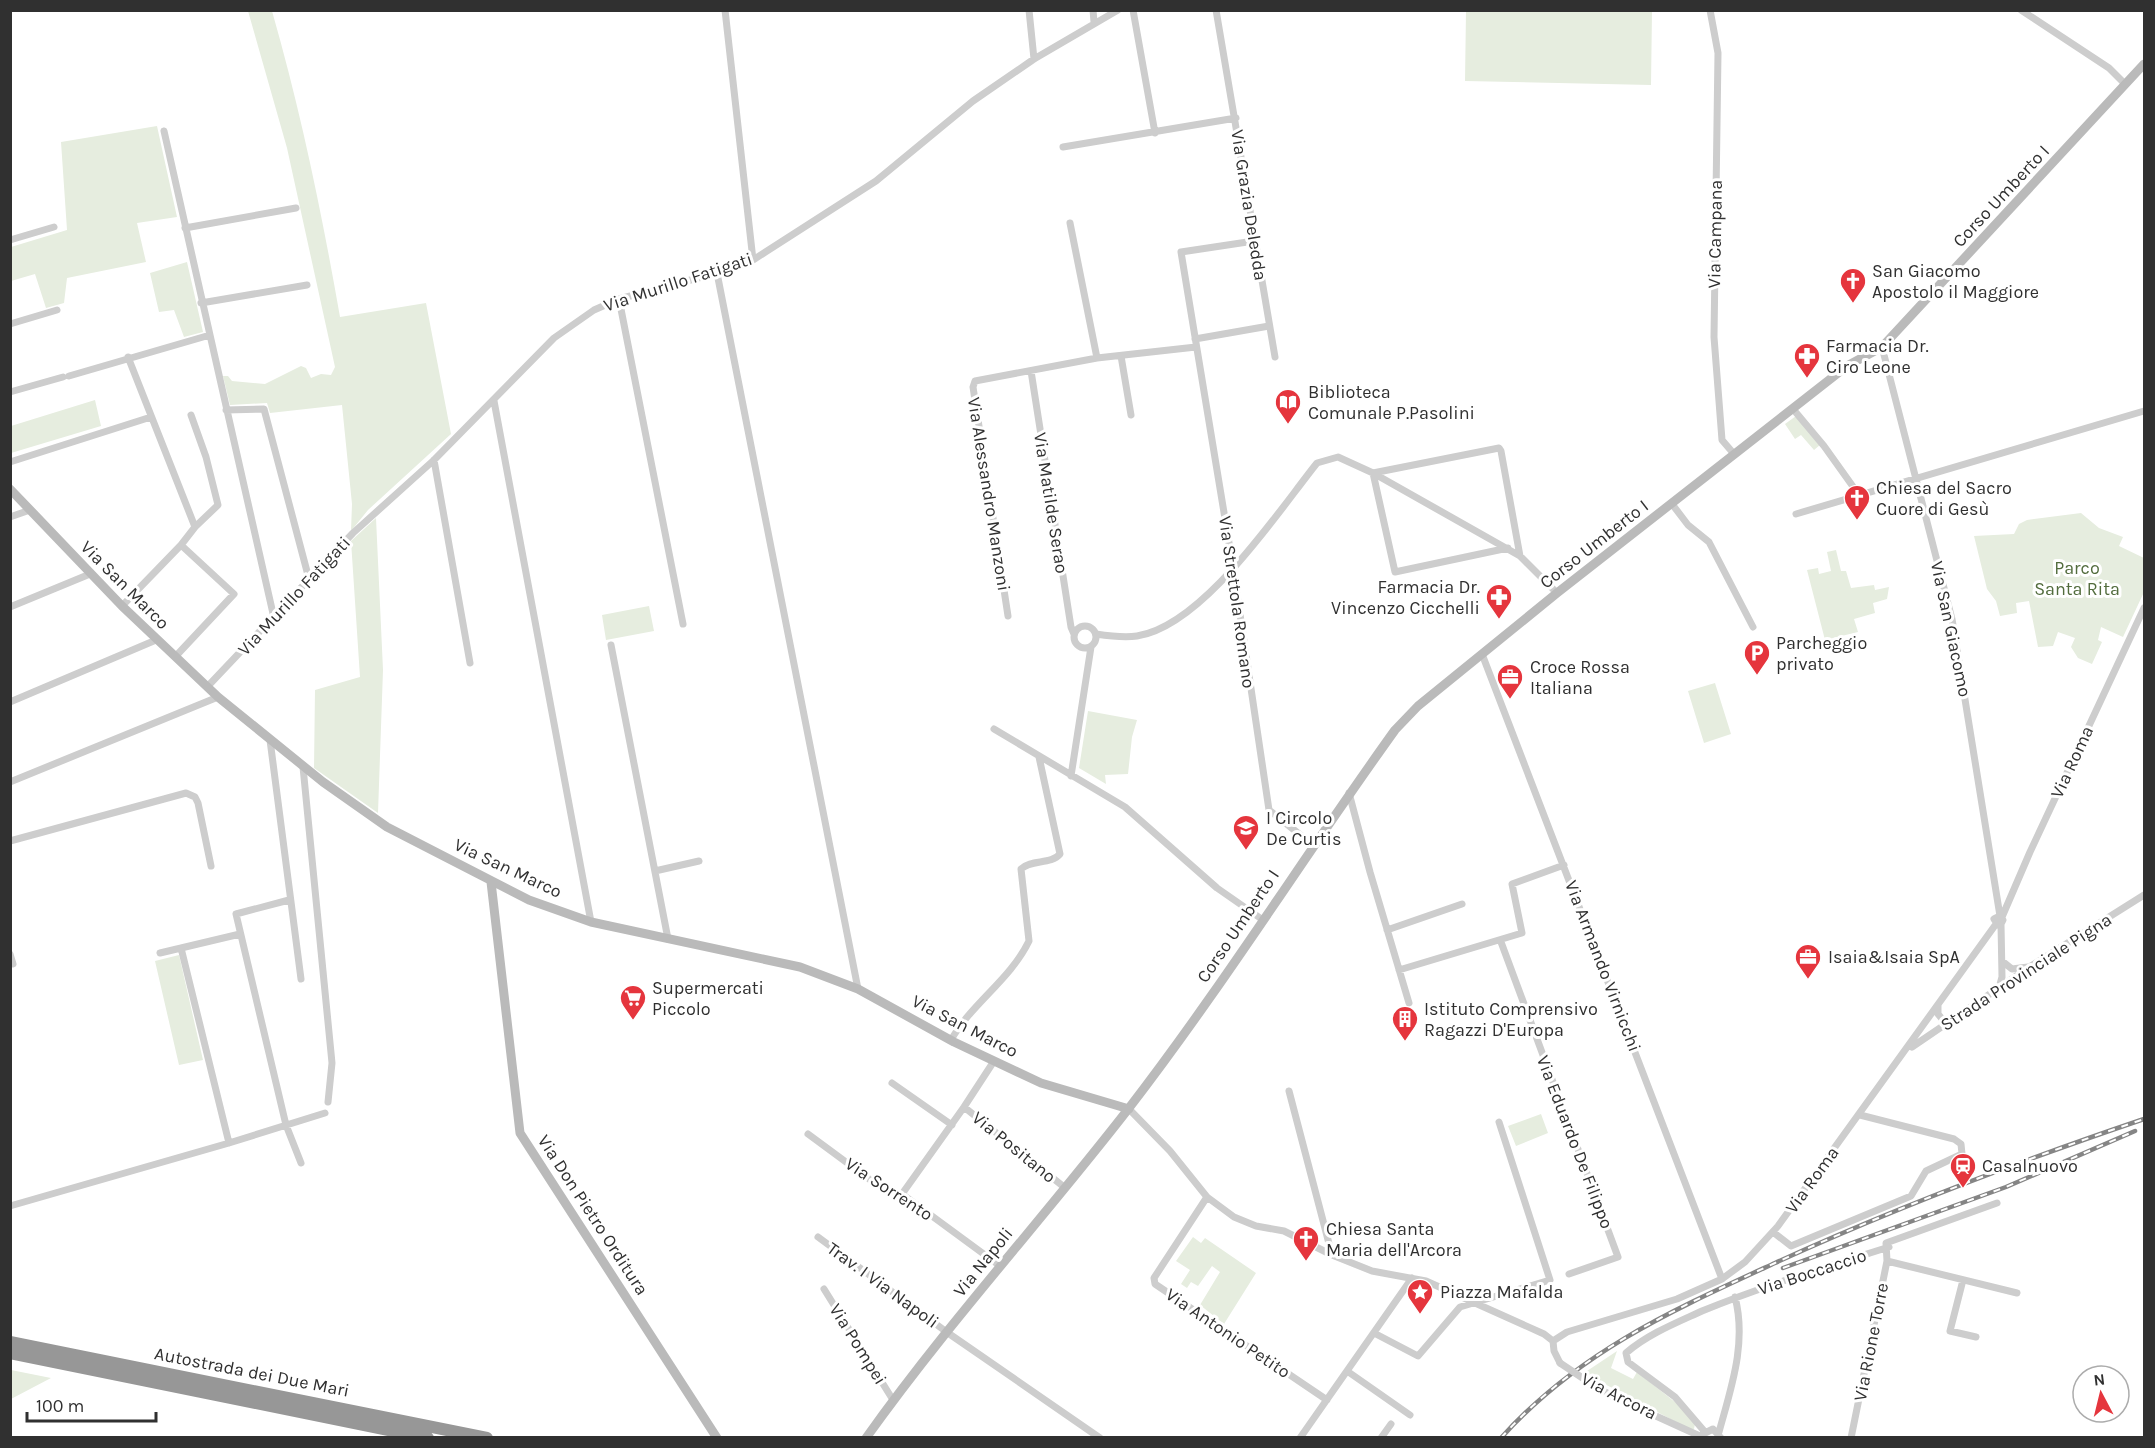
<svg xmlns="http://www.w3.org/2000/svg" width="2155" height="1448" font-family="Karla,sans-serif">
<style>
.green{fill:#e6eddf}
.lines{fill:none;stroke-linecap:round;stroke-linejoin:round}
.street{stroke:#cdcdcd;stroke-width:7}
.secondary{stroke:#bababa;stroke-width:9}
.highway{stroke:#979797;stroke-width:12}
.rail-casing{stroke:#858585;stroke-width:4.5}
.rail{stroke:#fff;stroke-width:2;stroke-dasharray:7;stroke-linecap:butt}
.street-bridge{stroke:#cdcdcd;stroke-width:7}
.labels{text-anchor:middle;stroke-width:6;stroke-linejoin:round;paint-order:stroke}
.street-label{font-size:18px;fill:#303030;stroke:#fff}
.poi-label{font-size:18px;fill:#303030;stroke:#fff;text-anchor:start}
.park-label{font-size:18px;fill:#526c3d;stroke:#fff}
</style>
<rect width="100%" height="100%" fill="#fff"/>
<path class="green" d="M248,11H272C301,112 322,214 340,317L426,303L451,434L368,510L351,531L352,504L342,405L270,413L267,403L230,405L223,376H228L232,381L265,384L301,366L306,368L311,378L321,374L331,375L335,367L287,148Z
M1466,11H1652L1651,85L1465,81Z
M157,126L177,217L137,223L146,262L67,278L64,303L46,308L35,274L11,281V247L67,230L61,142Z
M187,262L203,332L184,337L174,310L159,312L150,273Z
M95,400L101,426L11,453V426Z
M1796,416L1820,445L1814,450L1801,435L1795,439L1785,424Z
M2081,513L2099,528L2123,537L2119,546L2144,558V592L2123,637L2101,627L2098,640L2102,642L2092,664L2078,658L2071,647L2075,638L2058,632L2053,646L2038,647L2029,601L2016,603L2017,613L2000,616L1996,601L1987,589L1974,536L2014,534L2019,524L2027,520Z
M376,518L383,670L378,813L314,768L315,690L360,677L351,541Z
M1836,550L1841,571H1846L1851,588L1874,585L1875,590L1889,587L1887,599L1873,603L1875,613L1854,619L1858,632L1825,640L1807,570L1818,568L1819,574L1831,571L1827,552Z
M649,606L654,631L606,640L602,615Z
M1715,683L1731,734L1704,743L1688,691Z
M1088,711L1137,720L1132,737L1128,774L1105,775L1106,784L1079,768Z
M179,955L203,1060L179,1065L155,961Z
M1541,1114L1548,1133L1516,1146L1508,1126Z
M1193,1237L1201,1243L1205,1238L1256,1273L1224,1324L1200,1305L1220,1272L1212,1266L1198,1286L1191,1282L1187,1288L1181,1284L1190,1270L1176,1261Z
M1617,1351L1611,1368L1633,1379L1637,1372L1680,1406L1695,1424L1694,1429L1691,1430L1584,1373Z
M11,1370L51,1378L11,1399Z"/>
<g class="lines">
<path class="street" d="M725,10L753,260
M1029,10L1034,59
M1093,10L1094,22
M1133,10L1155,133
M1216,10L1275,357
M1710,10L1718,53L1714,337L1722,440L1734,454
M2021,10L2109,68L2125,84
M1063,147L1236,118
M1070,223L1097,358
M185,228L296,208
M10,240L54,227
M1254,241L1181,252L1233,567L1269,810L1313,845
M717,273L858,989
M619,299L683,624
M201,303L307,285
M10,324L57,310
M210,335L274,618
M1195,339L1269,326
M1882,347L1952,619L2000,916
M1121,356L1131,415
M128,357L195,527L181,545L234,594L175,657
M1031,371L1071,627L1074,634
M69,376L210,335L164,131
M10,392L63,377
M494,401L591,922
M1793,409L1824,446L1859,495
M226,410L264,409L309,579
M191,415L206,457L218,505L195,527
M434,460L470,663
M10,462L151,417
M1373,473L1499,448L1501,451L1520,556
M1373,473L1395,572L1508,548
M1672,504L1688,525L1709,542L1753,627
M1796,514L2144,411
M10,517L30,510
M122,606L181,545
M10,607L90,574
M1008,616L973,387L975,381L1097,358L1196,347
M1074 637a11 11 0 1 1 22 0a11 11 0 1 1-22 0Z
M1096,634C1109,636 1124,638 1137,636C1203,626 1277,513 1317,463L1338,457L1373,473L1520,556L1557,593
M611,645L668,939
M1482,654L1722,1279
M208,686L353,533L434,460L554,338L594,310L619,299L717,273L753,260L876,181L973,101L1034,59L1118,10
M10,702L156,640
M994,729L1125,807L1217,888L1263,920
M270,740L301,979
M303,767L332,1063L328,1102
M1071,776L1091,647
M10,782L218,697
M1349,793L1370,872L1409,1003
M10,841L186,793L195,797L198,803L211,866
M655,871L699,861
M289,900L236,914L286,1125L301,1163
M2002,917L2030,852L2144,608
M1998,925L1994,919L2000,916L2003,920L2001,924L2002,977L1999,988
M1387,930L1462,904
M1501,942L1618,1257L1569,1274
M181,948L229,1143L325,1113
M160,953L240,934
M10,954L13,964
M2002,961L2012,969L2028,967
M1399,970L1522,933L1512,884L1564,865
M1938,1005V1014L1943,1020L1951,1019
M951,1040C972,1003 1010,980 1029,941L1021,869C1031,859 1051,865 1060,854L1039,757
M1912,1047L2031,966L2144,895
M892,1083L952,1125
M1289,1091L1332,1255
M964,1107L1064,1187
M1129,1109L1170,1151L1207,1197L1234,1217L1256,1226L1284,1231L1332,1255L1372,1271L1426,1281L1544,1334L1553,1341
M808,1134L888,1193L902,1194L1000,1266
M902,1194L964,1107L994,1061
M1207,1197L1154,1278L1155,1284L1327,1400
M10,1206L229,1143
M1773,1232L1791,1246L1911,1196L1926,1171L1962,1154L1961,1144L1954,1139L1860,1115
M818,1237L948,1333L1100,1438
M1887,1261L2017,1293
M1963,1280L1950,1331L1976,1337
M824,1289L893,1400
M1374,1333L1418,1356L1460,1307L1550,1280L1499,1122
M1553,1341L1567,1332L1677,1299L1722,1279L1745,1262L1778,1226L1996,924
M1553,1341L1554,1351L1560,1363
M1347,1371L1410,1415
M1584,1379L1612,1396L1702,1437
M1705,1432L1675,1397L1628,1362L1626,1353C1648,1334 1676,1323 1702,1311C1763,1286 1826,1267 1889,1247
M1719,1432C1731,1388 1747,1343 1735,1297
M1703,1434L1713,1429L1721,1438
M1300,1438L1412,1278
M1381,1438L1391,1424
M1851,1438L1887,1261L1886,1243L1997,1203"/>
<path class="secondary" d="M10,489L122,606L218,697L323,782L387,827L529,900L591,922L800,967L858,989L954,1042L1041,1083L1129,1109
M491,882L520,1133L717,1438
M866,1438C948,1323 1043,1219 1129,1108C1223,986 1305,855 1395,730L1418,706L1557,593L1847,366L1882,347L2144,64"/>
<path class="highway" d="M10,1342L487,1438
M10,1353L428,1438"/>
<g class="rail-casing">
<path id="rail" d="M1783,1268L2006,1187L2135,1131
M1501,1438C1578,1352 1673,1310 1775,1263C1895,1208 2020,1161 2144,1119"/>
</g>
<use href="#rail" class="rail"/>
<path class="street-bridge" d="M1560,1363L1584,1379"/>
</g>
<defs>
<g id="church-pin" transform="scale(1.35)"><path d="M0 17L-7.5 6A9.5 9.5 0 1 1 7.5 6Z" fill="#e5353d" stroke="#fff"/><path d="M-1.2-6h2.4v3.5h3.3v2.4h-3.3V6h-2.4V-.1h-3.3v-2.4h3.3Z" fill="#fff"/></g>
<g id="pharmacy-pin" transform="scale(1.35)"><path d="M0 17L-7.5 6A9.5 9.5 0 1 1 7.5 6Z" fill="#e5353d" stroke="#fff"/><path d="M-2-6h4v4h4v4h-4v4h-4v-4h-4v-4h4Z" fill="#fff"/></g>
<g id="library-pin" transform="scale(1.35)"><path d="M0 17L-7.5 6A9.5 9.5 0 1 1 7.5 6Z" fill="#e5353d" stroke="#fff"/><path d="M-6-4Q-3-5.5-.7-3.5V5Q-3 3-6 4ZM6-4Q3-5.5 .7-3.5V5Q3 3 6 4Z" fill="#fff"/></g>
<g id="parking-pin" transform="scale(1.35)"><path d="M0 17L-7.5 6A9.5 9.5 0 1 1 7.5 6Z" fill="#e5353d" stroke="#fff"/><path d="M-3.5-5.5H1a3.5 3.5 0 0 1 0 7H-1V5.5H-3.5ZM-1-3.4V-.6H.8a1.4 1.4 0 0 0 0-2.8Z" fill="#fff"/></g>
<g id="office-pin" transform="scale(1.35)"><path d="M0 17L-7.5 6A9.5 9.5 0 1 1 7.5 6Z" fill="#e5353d" stroke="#fff"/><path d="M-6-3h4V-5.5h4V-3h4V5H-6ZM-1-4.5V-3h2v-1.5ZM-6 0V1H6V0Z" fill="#fff"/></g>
<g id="school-pin" transform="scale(1.35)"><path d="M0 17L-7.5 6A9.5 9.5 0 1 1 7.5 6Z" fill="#e5353d" stroke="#fff"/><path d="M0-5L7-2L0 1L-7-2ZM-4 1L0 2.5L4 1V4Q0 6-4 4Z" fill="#fff"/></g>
<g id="supermarket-pin" transform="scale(1.35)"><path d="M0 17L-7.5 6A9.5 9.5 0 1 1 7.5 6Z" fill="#e5353d" stroke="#fff"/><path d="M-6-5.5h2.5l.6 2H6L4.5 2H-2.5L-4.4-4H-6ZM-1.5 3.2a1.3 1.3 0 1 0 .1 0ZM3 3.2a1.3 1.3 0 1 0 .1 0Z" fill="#fff"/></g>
<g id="building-pin" transform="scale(1.35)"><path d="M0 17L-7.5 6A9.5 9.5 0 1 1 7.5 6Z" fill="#e5353d" stroke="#fff"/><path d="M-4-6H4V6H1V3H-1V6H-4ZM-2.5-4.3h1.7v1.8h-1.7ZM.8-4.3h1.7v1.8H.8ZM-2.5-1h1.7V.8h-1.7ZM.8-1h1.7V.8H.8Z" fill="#fff"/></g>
<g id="station-pin" transform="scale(1.35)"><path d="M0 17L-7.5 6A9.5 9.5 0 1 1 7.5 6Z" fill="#e5353d" stroke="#fff"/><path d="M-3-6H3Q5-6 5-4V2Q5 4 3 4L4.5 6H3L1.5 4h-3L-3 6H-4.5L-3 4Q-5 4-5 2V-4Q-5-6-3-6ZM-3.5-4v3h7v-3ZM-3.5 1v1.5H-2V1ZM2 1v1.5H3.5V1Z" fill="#fff"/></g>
<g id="sight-pin" transform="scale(1.35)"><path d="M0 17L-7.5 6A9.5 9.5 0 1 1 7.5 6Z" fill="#e5353d" stroke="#fff"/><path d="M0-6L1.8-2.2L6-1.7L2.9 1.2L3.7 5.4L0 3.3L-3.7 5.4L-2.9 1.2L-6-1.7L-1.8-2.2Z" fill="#fff"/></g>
</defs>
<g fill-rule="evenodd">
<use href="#church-pin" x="1853" y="281"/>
<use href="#pharmacy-pin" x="1807" y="356"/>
<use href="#library-pin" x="1288" y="402"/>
<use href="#church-pin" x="1857" y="498"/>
<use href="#pharmacy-pin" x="1499" y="597"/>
<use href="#parking-pin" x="1757" y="653"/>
<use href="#office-pin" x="1510" y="677"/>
<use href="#school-pin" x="1246" y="828"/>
<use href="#office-pin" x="1808" y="957"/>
<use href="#supermarket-pin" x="633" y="998"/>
<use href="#building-pin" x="1405" y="1019"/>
<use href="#station-pin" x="1963" y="1166"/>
<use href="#church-pin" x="1306" y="1239"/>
<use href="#sight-pin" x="1420" y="1292"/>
</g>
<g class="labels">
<g class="street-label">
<text transform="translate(2001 196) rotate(-47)" y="6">Corso Umberto I</text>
<text transform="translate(1249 205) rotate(81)" y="6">Via Grazia Deledda</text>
<text transform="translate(1715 234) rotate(-89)" y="6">Via Campana</text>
<text transform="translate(678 282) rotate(-18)" y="6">Via Murillo Fatigati</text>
<text transform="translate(989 494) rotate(81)" y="6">Via Alessandro Manzoni</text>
<text transform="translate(1051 503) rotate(81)" y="6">Via Matilde Serao</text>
<text transform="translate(1594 544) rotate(-38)" y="6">Corso Umberto I</text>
<text transform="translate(125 585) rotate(45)" y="6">Via San Marco</text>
<text transform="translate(294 596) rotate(-47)" y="6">Via Murillo Fatigati</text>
<text transform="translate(1237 602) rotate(82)" y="6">Via Strettola Romano</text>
<text transform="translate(1951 629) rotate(78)" y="6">Via San Giacomo</text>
<text transform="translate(2072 762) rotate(-65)" y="6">Via Roma</text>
<text transform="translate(508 868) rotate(25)" y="6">Via San Marco</text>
<text transform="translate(1238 926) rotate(-56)" y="6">Corso Umberto I</text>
<text transform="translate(1603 966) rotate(69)" y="6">Via Armando Virnicchi</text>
<text transform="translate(2026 972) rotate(-33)" y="6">Strada Provinciale Pigna</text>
<text transform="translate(965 1026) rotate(27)" y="6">Via San Marco</text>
<text transform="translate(1575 1142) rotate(69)" y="6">Via Eduardo De Filippo</text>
<text transform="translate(1014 1147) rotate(39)" y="6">Via Positano</text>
<text transform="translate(1812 1180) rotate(-54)" y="6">Via Roma</text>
<text transform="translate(889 1189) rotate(33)" y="6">Via Sorrento</text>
<text transform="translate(593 1215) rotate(57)" y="6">Via Don Pietro Orditura</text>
<text transform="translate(983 1262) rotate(-51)" y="6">Via Napoli</text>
<text transform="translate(1812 1272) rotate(-18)" y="6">Via Boccaccio</text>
<text transform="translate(883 1285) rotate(36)" y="6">Trav. I Via Napoli</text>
<text transform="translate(1228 1333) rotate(34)" y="6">Via Antonio Petito</text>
<text transform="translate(1871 1342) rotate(-79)" y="6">Via Rione Torre</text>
<text transform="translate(858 1344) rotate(58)" y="6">Via Pompei</text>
<text transform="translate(252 1372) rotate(11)" y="6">Autostrada dei Due Mari</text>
<text transform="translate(1619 1396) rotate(27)" y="6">Via Arcora</text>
</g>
<g class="poi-label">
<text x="1872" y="277">San Giacomo<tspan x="1872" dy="21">Apostolo il Maggiore</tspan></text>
<text x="1826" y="352">Farmacia Dr.<tspan x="1826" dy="21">Ciro Leone</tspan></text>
<text x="1308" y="398">Biblioteca<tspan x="1308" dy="21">Comunale P.Pasolini</tspan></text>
<text x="1876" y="494">Chiesa del Sacro<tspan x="1876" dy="21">Cuore di Gesù</tspan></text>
<text x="1480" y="593" text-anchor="end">Farmacia Dr.<tspan x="1480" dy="21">Vincenzo Cicchelli</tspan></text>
<text x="1776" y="649">Parcheggio<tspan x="1776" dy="21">privato</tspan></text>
<text x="1530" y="673">Croce Rossa<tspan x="1530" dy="21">Italiana</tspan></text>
<text x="1266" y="824">I Circolo<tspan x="1266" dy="21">De Curtis</tspan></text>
<text x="1828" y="963">Isaia&amp;Isaia SpA</text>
<text x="652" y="994">Supermercati<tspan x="652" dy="21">Piccolo</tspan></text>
<text x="1424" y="1015">Istituto Comprensivo<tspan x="1424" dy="21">Ragazzi D'Europa</tspan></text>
<text x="1982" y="1172">Casalnuovo</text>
<text x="1326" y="1235">Chiesa Santa<tspan x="1326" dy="21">Maria dell'Arcora</tspan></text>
<text x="1440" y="1298">Piazza Mafalda</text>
</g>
<g class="park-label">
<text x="2077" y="574">Parco<tspan x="2077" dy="21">Santa Rita</tspan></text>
</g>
</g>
<rect width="2155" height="1448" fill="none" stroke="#303030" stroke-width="24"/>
<g transform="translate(2101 1394) rotate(353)"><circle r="28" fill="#ffffff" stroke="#acacac" stroke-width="1.5"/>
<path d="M0-4.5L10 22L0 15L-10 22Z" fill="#e5353d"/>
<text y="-9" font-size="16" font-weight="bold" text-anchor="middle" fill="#303030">N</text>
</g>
<path d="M27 1412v9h129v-9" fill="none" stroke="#303030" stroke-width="3"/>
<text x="36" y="1412" font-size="18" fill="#303030" stroke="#ffffff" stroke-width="4.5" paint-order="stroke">100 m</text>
</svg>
